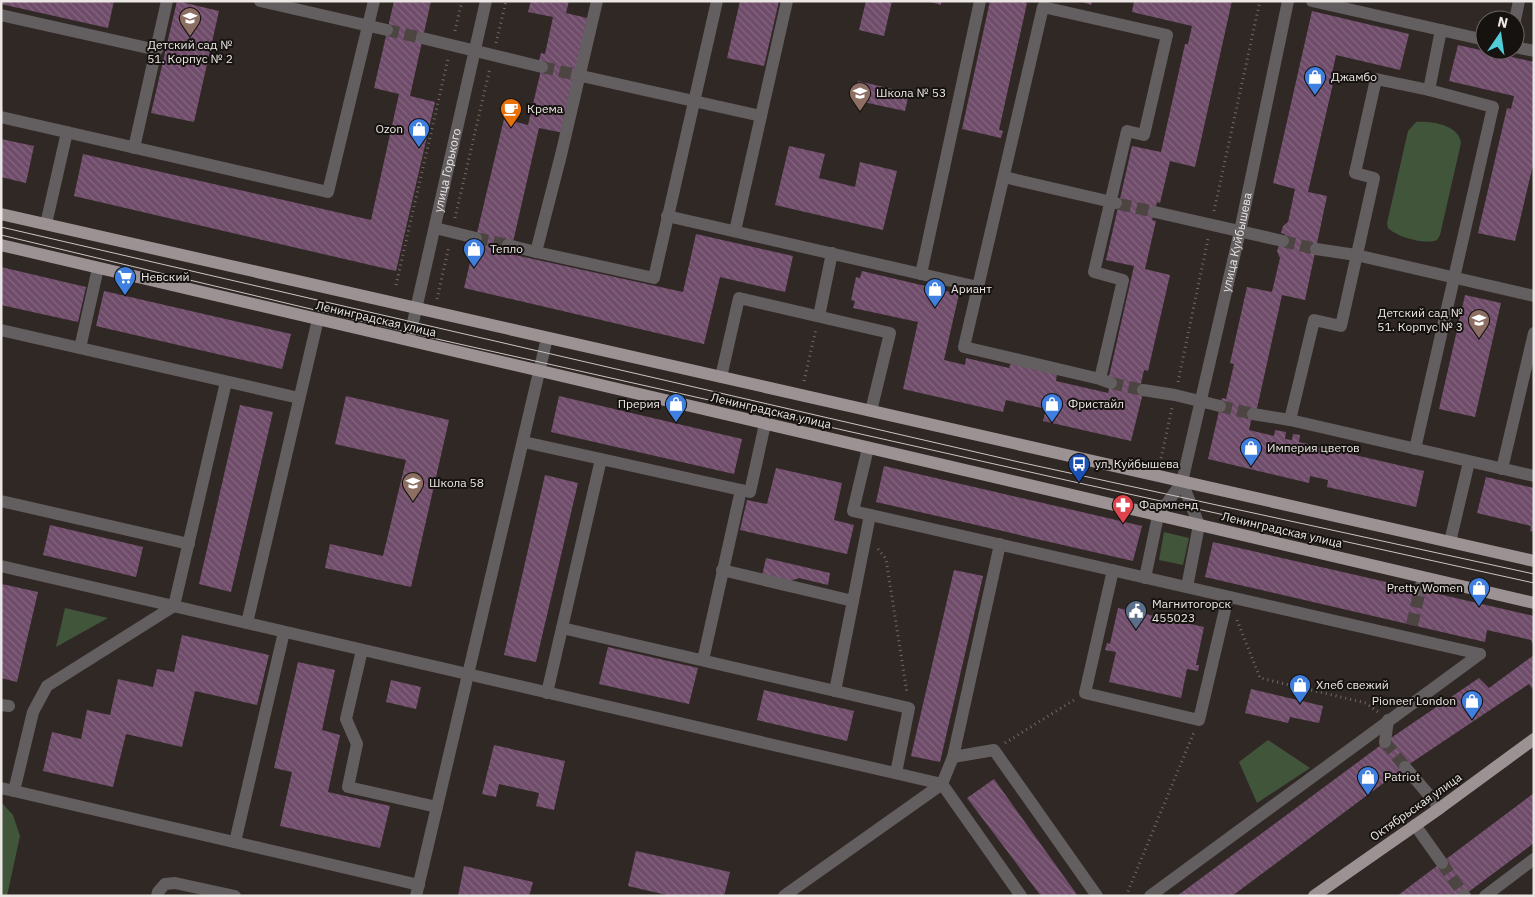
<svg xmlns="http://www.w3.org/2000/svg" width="1535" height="897" font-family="'IBM Plex Sans',sans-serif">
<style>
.green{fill:#41553b}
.building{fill:url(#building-back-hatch)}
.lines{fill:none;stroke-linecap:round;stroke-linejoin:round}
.minor-tunnel{stroke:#4c4541;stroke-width:12;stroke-dasharray:12 6;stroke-linecap:butt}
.path{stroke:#706a66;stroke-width:3;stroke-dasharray:1 4;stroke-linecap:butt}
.minor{stroke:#635e60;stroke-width:12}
.major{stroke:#9c9294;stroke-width:12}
.tram{stroke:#cbc6c3;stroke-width:1}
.labels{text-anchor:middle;stroke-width:4;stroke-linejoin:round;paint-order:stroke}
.poi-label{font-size:12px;fill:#ece7e4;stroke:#151210;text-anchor:start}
.street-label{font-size:12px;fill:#ece7e4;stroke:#151210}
</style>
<defs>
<pattern id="building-back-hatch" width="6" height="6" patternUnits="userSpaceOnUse" patternTransform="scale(1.25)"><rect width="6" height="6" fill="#6f4c6a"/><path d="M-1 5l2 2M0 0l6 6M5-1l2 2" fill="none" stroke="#84667f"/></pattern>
</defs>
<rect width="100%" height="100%" fill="#302824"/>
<path class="green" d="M1416,122C1432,121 1459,125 1461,143L1440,235L1437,240C1425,245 1397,237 1388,228L1387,223L1408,131Z
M1164,532L1189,538L1183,565L1159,560Z
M65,608L108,618L56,647Z
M1268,740L1310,768L1257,803L1239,762Z
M1,802L13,815L20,836L7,896H1Z"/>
<path class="building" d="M1,1H114L108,28L1,4Z
M177,1L219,11L194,122L151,113Z
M394,1H431L410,96L435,102L396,271L74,196L83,154L371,220L399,94L374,88Z
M531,1H569L566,13L591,19L564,133L539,128L513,242L509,241L506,253L683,292L696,234L793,256L785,292L720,277L704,344L464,288L504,119L528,125L542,66L538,65L541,53L545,54L553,17L528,12Z
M740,1H779L764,66L727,58Z
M866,1H892L884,36L859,30Z
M928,1H941V5Z
M990,1H1024L1027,3L999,130L1003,131L1001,138L962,129Z
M1080,1H1092L1091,5Z
M1134,1H1232L1195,167L1170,161L1160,203L1157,202L1152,220L1156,221L1145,269L1170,275L1148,371L1144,370L1140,388L1144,389L1131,441L1043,421L1046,409L1006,400L1003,412L903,389L918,322L853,308L855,301L851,300L856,277L860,278L862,271L959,294L944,360L965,365L966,358L1009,368L1011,363L1057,374L1056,381L1108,393L1111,381H1108L1134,266L1106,260L1132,146L1161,152L1185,44H1188L1192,26L1132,12Z
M1312,11L1409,34L1400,70L1336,55L1332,74L1335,75L1308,192L1327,196L1305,300L1282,295L1256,413L1253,412L1249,430L1274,436L1275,430L1286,432L1285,439L1292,440L1293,434L1300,435L1299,442L1424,471L1416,507L1327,487L1328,480L1310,476L1309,483L1208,459L1222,398L1226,399L1234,364L1230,363L1247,287L1272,292L1280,258L1277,251L1279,245H1282L1285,234L1281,233L1283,226L1288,222L1295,189L1273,183Z
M1458,45L1534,62V161L1515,241L1478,233L1507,108L1511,109L1514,96L1449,81Z
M858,81L909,93L905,111L854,100Z
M1,139L34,146L26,183L1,177Z
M789,146L825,154L819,178L855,187L860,162L897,171L883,230L775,205Z
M1,267L86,287L78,322L1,305Z
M104,291L291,334L282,369L96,326Z
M1465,295L1501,303L1475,417L1439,409Z
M346,396L449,420L411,587L325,568L330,544L383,556L406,460L335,444Z
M559,396L742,439L734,474L551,432Z
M240,405L273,412L231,592L199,584Z
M884,466L1142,526L1133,561L876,502Z
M776,468L842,483L834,520L854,525L847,554L740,530L747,500L767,504Z
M545,475L578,483L536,662L504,655Z
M1486,477L1534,488V532L1530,531L1531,526L1477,513Z
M50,525L143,547L136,577L43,555Z
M1213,542L1534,616V648L1531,640L1487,630L1485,642L1205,577Z
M766,558L830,573L828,585L799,578L787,582L762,576Z
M954,570L983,576L940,762L911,756Z
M2,584L38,592L17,682L1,678Z
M1118,608L1204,627L1196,665H1199L1198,671L1187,669L1181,698L1109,682L1116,652L1105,650L1107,643L1110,644Z
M182,635L269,655L257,705L195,691L182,747L126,734L113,787L43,771L52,732L81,739L87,710L110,715L118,679L153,687L157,669L174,672Z
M608,647L698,668L689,704L599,684Z
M1534,655V691L1529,684L1405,767L1232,896H1177L1385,742L1479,678L1489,688Z
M298,662L335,670L322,730L340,735L328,792L390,806L380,848L280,826L292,772L274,768Z
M391,680L421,687L416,709L386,702Z
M1251,689L1323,706L1319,723L1290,717L1288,723L1245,713Z
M764,690L854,711L847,741L757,720Z
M494,745L565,761L554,810L536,806L539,793L499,784L496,797L482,794Z
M994,779L1078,896H1041L967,798Z
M1534,793V843L1463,896H1397Z
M636,851L730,872L724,896H671L628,886Z
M464,866L533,882L529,896H458Z"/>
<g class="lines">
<path class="minor-tunnel" d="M387,30L422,38
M542,67L577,75
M1119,204L1155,212
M476,238L508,245
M1283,241L1316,249
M1111,383L1143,390
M1220,406L1253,414
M1412,625L1420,590
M1385,742L1405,767
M1442,863L1464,895"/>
<path class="path" d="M455,31L462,1
M496,43L506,1
M1214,211L1260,1
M455,218L490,68
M396,285L448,59
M437,299L449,246
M804,381L816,329
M1178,382L1208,239
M1160,463L1172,408
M878,549L886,559L907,693
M1237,620L1260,678L1366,703L1378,712
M1005,743L1074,700
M1126,896L1194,732"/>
<g class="minor">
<path d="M260,1L387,30"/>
<path d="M597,1L561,155L536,252L654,278L717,1"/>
<path d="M1312,1L1485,40"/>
<path d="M1,15L157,50"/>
<path d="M1515,20L1519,1"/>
<path d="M422,38L542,67"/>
<path d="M1515,47L1534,51"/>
<path d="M577,75L761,116"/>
<path d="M1429,90L1441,30"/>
<path d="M1,117L328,192L374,1"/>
<path d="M134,148L167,1"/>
<path d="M1004,177L1116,203"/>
<path d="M1155,212L1283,241"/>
<path d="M667,216L978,287"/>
<path d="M46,224L67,132"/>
<path d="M435,228L476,238"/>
<path d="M735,231L787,1"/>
<path d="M508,245L536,252"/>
<path d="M1316,249L1356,255L1534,296"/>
<path d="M921,274L980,1"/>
<path d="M819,316L832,253"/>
<path d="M1,330L299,398"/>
<path id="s1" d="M409,340L486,1"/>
<path d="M80,348L98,268"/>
<path d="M721,377L739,298L890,333L871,411"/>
<path d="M1100,379L1123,280L1094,272L1127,131L1144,135L1167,35L1043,7L964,347L1100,379L1111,383"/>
<path d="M1143,390L1175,395L1220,406"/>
<path d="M1253,414L1290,420L1534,476"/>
<path d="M1290,420L1314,320L1341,326L1374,178L1355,173L1376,79L1429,90L1493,107L1415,449"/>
<path d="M765,424L750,492L601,459L562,628L909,708L896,773"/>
<path d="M524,442L601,459"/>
<path d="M868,448L853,511L1480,654"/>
<path d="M1502,469L1534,333"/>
<path d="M1182,482L1199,525L1187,587"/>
<path d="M1,501L189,544"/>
<path d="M1450,542L1469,462"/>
<path d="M1000,544L953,757L994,750L1097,896"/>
<path d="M1,566L942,784L1021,896"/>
<path d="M722,570L853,601L870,515"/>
<path d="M1113,570L1085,693L1199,720L1228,597"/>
<path id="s2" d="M1145,578L1158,516L1182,482L1240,231L1288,1"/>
<path d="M1420,590L1423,578"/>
<path d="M247,623L318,319"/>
<path d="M362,650L346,719L357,744L348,787L437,807"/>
<path d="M703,660L741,490"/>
<path d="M835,691L853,601"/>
<path d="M547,693L562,628"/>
<path d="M1,705L9,706"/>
<path d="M1385,742L1388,720"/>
<path d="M1405,767L1440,808"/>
<path d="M1,788L14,791L33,712L47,686L174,606L226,382"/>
<path d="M14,791L419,885"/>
<path d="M1415,825L1442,863"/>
<path d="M235,842L284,632"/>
<path d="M1464,895L1465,896"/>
<path d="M157,896L158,892L165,884L175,883L235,896"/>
<path d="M416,896L547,338"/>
<path d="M784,896L942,784L953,757"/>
<path d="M1150,896L1480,654"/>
<path d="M1485,896L1534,859"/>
</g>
<path class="major" d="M1,214L1534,561
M1,245L1534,603
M1314,896L1440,808L1534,739"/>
<path class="tram" d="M1,227L1019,462L1534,574
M1,235L428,337L1079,483L1534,583"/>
</g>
<defs>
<g id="school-pin" transform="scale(1.125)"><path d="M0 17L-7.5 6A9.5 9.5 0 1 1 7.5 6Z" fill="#8d6e63" stroke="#151210"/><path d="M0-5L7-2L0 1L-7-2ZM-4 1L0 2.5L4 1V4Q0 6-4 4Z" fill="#fff"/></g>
<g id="shop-pin" transform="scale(1.125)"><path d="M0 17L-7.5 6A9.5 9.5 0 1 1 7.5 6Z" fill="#3f7fe0" stroke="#151210"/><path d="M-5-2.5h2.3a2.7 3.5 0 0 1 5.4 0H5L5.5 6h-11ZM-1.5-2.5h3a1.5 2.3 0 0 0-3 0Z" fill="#fff"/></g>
<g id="cafe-pin" transform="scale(1.125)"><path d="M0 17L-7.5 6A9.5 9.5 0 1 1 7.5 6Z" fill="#e8710a" stroke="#151210"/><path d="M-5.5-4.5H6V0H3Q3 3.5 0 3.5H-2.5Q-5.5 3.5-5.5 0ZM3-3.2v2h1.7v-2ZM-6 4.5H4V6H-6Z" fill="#fff"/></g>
<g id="supermarket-pin" transform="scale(1.125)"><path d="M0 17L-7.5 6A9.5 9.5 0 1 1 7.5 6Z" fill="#3f7fe0" stroke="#151210"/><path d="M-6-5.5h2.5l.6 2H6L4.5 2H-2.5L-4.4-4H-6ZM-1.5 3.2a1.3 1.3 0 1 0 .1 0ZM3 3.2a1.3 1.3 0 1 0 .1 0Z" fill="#fff"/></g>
<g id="bus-pin" transform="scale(1.125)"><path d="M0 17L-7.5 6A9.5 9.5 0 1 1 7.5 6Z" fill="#1a4fb4" stroke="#151210"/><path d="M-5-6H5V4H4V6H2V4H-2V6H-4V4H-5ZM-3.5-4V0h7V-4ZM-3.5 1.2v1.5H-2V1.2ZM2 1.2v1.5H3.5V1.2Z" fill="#fff"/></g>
<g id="pharmacy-pin" transform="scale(1.125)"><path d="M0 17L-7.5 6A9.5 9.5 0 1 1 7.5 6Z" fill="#e0444e" stroke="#151210"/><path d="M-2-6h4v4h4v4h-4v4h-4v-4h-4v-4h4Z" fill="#fff"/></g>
<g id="civic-pin" transform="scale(1.125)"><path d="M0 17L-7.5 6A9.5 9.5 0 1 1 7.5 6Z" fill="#5c6f8a" stroke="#151210"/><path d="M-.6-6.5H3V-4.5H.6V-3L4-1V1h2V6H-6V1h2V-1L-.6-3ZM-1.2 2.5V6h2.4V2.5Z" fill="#fff"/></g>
</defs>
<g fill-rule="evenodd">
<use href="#school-pin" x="190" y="18"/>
<use href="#shop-pin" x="1315" y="77"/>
<use href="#school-pin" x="860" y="93"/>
<use href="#cafe-pin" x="511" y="109"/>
<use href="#shop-pin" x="419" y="129"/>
<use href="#shop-pin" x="474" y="249"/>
<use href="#supermarket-pin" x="125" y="277"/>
<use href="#shop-pin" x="935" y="289"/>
<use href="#school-pin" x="1479" y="320"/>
<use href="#shop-pin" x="676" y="404"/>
<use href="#shop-pin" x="1052" y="404"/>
<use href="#shop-pin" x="1251" y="448"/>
<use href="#bus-pin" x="1079" y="464"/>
<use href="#school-pin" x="413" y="483"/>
<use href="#pharmacy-pin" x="1123" y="505"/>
<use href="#shop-pin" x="1479" y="588"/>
<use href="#civic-pin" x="1136" y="611"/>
<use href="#shop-pin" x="1300" y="685"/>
<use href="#shop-pin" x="1472" y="701"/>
<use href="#shop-pin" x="1368" y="777"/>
</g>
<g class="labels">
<g class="poi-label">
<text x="190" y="49" text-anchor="middle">Детский сад №<tspan x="190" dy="14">51. Корпус № 2</tspan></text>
<text x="1331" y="81">Джамбо</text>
<text x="876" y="97">Школа № 53</text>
<text x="527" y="113">Крема</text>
<text x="403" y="133" text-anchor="end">Ozon</text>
<text x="490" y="253">Тепло</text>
<text x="141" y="281">Невский</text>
<text x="951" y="293">Ариант</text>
<text x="1463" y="317" text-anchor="end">Детский сад №<tspan x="1463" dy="14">51. Корпус № 3</tspan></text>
<text x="660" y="408" text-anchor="end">Прерия</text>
<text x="1068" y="408">Фристайл</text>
<text x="1267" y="452">Империя цветов</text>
<text x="1095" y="468">ул. Куйбышева</text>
<text x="429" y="487">Школа 58</text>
<text x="1139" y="509">Фармленд</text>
<text x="1463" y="592" text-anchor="end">Pretty Women</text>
<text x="1152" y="608">Магнитогорск<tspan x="1152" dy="14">455023</tspan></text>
<text x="1316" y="689">Хлеб свежий</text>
<text x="1456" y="705" text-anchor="end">Pioneer London</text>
<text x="1384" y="781">Patriot</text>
</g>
<g class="street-label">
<text dy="4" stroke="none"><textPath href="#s1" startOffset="174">улица Горького</textPath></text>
<text dy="4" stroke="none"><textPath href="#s2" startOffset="351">улица Куйбышева</textPath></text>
<text transform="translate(376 319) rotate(13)" y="4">Ленинградская улица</text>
<text transform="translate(771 411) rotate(13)" y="4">Ленинградская улица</text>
<text transform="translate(1282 530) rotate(13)" y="4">Ленинградская улица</text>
<text transform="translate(1416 807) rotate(-35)" y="4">Октябрьская улица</text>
</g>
</g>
<rect width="1535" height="897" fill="none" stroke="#ece7e4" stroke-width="5"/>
<g transform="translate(1500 35) rotate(13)"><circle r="24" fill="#151210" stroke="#6b6765"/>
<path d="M0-4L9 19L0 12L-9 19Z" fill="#52ccd6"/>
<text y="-8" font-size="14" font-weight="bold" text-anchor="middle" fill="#ece7e4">N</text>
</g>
</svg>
